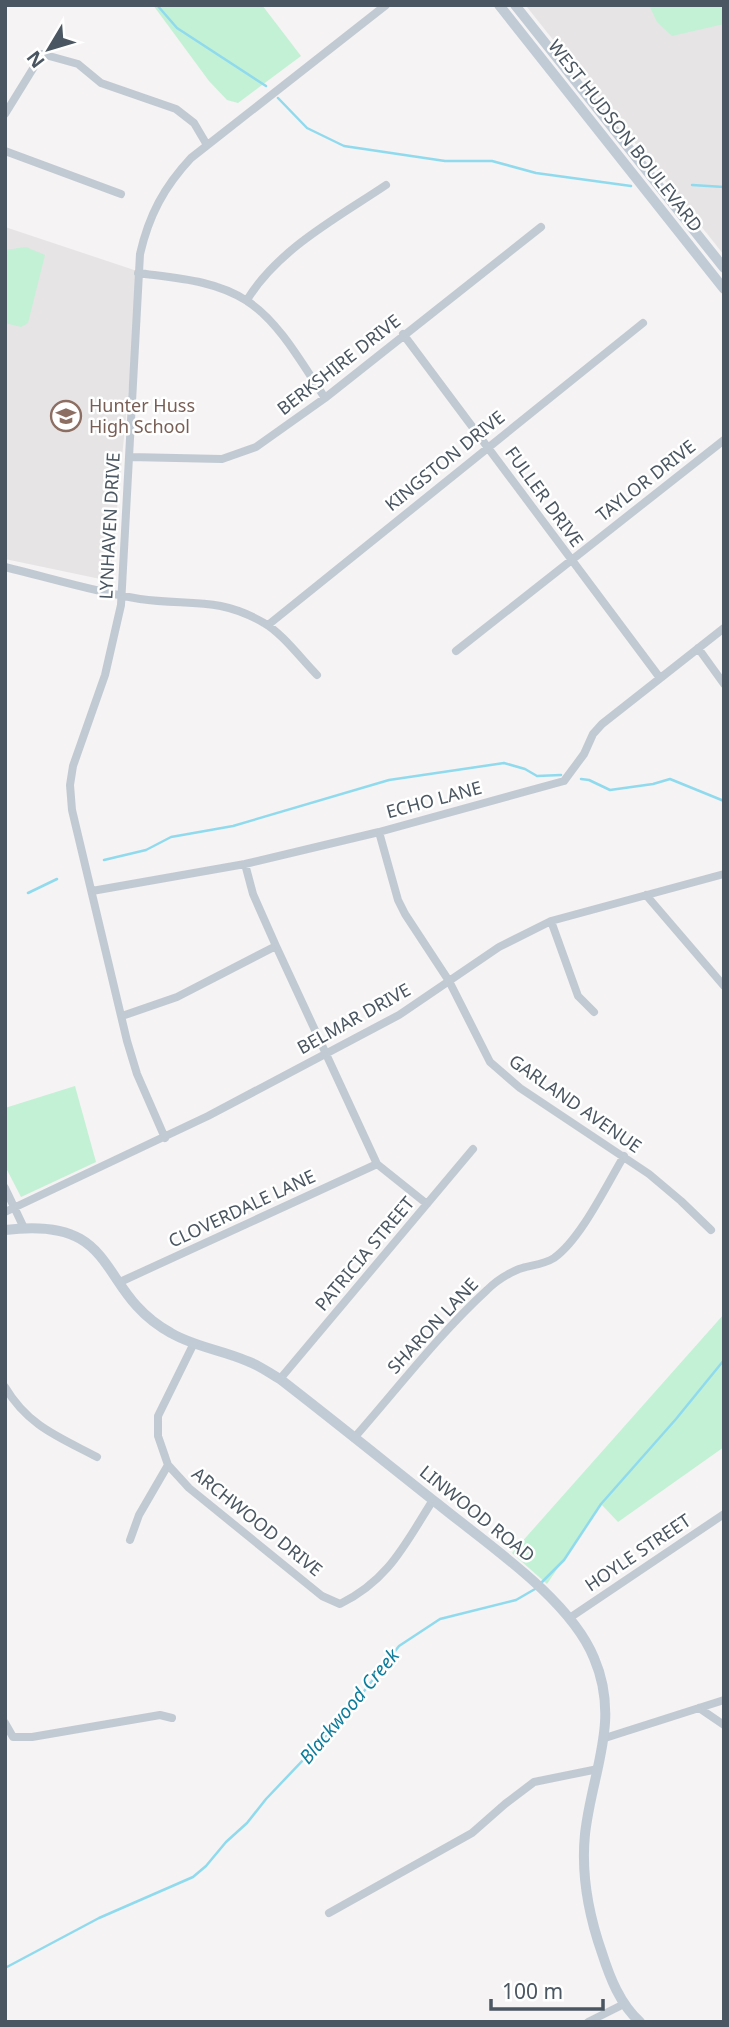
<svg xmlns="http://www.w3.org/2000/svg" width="729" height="2027" font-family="'Noto Sans',sans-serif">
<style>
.education{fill:#e6e4e5}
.green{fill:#c3f1d5}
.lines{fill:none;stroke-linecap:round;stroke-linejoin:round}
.stream{stroke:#90daee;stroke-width:2.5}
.minor{stroke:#c1cad2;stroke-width:8}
.secondary{stroke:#c1cbd6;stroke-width:10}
.labels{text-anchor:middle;stroke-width:5;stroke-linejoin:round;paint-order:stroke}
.street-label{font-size:18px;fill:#4a5661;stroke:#fff}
.education-label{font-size:18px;fill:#785e54;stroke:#fff;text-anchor:start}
.water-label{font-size:19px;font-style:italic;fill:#0c7c9b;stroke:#fff}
</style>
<rect width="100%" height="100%" fill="#f5f3f3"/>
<path class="education" d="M529,5H724V255L527,7Z
M5,227L140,272L110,581L5,559Z"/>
<path class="green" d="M153,5H262L301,56L238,103L227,100L209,81Z
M649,5H724V24L672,36L657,22Z
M26,247L45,255L28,323L21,327L5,323V250Z
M75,1086L96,1162L21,1197L5,1166V1108Z
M724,1314V1447L618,1522L601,1504L547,1584L512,1553Z"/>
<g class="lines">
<path class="stream" d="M157,5L177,28L266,86
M278,98L307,128L344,146L445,161H492L536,173L631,186
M692,185L724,187
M581,779L589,780L610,790L653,784L670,779L724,801
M104,860L146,850L171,837L233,826L389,780L504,763L525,769L537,776L561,775
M28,893L57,879
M540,1584L564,1560L601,1504L676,1419L724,1360
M5,1968L99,1918L193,1877L206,1866L226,1842L247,1823L266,1799L344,1717L399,1646L440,1619L516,1600L535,1589"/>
<path class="minor" d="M5,114L42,54L78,64L101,83L176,109L194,123L207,145
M5,151L121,194
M138,273C175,278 215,280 247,301C279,321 304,367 325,398
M247,300C278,249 337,218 386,185
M403,334L660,678
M130,457L222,459L256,447L325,398L541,227
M5,567C50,578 95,592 140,599C188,606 218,596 264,623C282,633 302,660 317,675
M268,625L643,323
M698,648L724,684
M456,651L724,440
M379,832L398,900L405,914L449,981L490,1062L520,1088L649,1174L681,1201L711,1230
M245,864L253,894L276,946L377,1164L427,1204
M92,891L245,864L379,832L564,781L584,754L593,734L602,724L724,628
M646,895L724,986
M551,921L578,996L594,1012
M122,1016L177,997L276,946
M165,1138L137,1074L127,1041L72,810L70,785L73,766L105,675L121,605L140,254C149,215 164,187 191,158L386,5
M5,1188L24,1228
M5,1212L208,1116L399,1015L499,947L551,921L724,874
M120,1282L377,1164
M194,1343L158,1416V1436L168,1465L189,1488L322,1596L340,1604C389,1580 405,1544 433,1500
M280,1379L473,1149
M5,1387C28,1426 59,1437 97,1457
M354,1438C398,1388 439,1334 487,1290C496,1281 507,1274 519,1269C530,1265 543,1265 554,1258C581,1239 607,1184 624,1156
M130,1540L139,1515L168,1465
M571,1617L724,1514
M699,1708L724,1725
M5,1723L13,1737H32L160,1715L172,1718
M605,1738L724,1700
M329,1913L472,1833L505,1804L534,1782L598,1769
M588,2022L624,2004"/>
<path class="secondary" d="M499,5L724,289
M515,5L724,268
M5,1230C123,1215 95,1292 171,1333C195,1347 222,1350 247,1361C259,1365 269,1373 280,1379C333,1420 385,1462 438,1504C487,1544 570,1599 594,1658C621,1721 592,1771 585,1834C581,1874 589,1916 602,1953C610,1978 620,2004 640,2022"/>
</g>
<defs>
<g id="school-ring" transform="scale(1.575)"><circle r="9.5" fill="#fff" stroke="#8d6e63" stroke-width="1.5"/><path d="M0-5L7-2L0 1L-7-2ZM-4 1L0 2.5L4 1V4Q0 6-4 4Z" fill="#8d6e63"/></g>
</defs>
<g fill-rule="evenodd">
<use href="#school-ring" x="66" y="416"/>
</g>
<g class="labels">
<g class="street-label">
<text transform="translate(625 136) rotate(52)" y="6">WEST HUDSON BOULEVARD</text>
<text transform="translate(339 365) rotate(-38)" y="6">BERKSHIRE DRIVE</text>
<text transform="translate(445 461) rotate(-39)" y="6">KINGSTON DRIVE</text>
<text transform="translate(646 481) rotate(-38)" y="6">TAYLOR DRIVE</text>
<text transform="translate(544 497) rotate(54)" y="6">FULLER DRIVE</text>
<text transform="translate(110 526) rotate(-87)" y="6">LYNHAVEN DRIVE</text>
<text transform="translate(434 800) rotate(-15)" y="6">ECHO LANE</text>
<text transform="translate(354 1019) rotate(-29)" y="6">BELMAR DRIVE</text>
<text transform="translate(575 1104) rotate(35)" y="6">GARLAND AVENUE</text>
<text transform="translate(242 1209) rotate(-25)" y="6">CLOVERDALE LANE</text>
<text transform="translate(365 1254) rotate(-50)" y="6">PATRICIA STREET</text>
<text transform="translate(433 1326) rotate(-47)" y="6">SHARON LANE</text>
<text transform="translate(477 1514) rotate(39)" y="6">LINWOOD ROAD</text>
<text transform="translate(257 1522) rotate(39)" y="6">ARCHWOOD DRIVE</text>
<text transform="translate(638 1553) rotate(-34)" y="6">HOYLE STREET</text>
</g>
<g class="education-label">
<text x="89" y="412">Hunter Huss<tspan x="89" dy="21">High School</tspan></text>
</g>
<g class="water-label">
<text transform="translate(349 1706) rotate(-50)" y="7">Blackwood Creek</text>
</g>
</g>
<rect width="729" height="2027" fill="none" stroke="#4a5661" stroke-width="14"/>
<g transform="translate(49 49) rotate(232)" stroke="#ffffff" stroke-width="5" paint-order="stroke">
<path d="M0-5L12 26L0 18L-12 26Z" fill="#4a5661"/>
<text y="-10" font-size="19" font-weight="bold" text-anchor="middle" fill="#4a5661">N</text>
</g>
<path d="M491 1999v10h112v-10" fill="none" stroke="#4a5661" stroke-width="3.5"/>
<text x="502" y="1999" font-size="21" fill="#4a5661" stroke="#ffffff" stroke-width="5" paint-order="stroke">100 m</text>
</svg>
